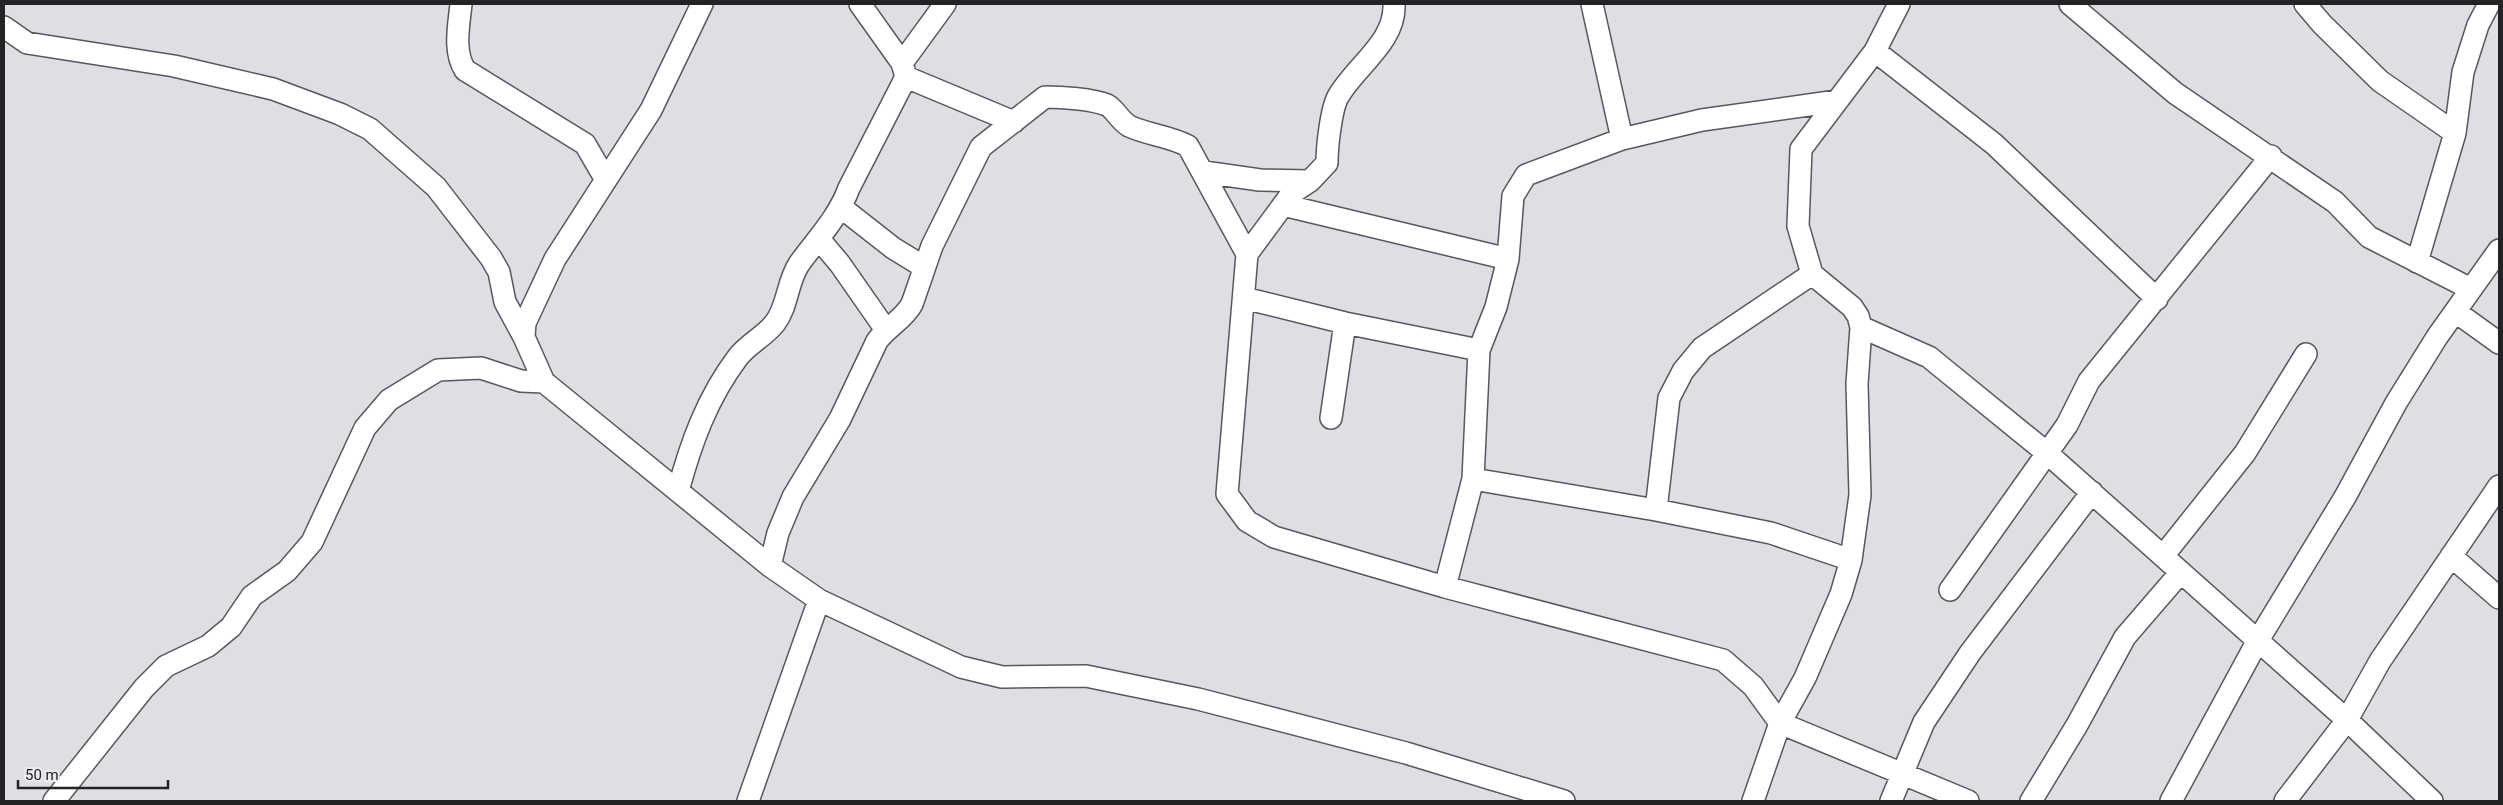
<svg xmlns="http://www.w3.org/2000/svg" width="2503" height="805" font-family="Roboto,sans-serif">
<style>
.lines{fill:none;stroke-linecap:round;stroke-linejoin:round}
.minor-casing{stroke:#59565d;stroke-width:24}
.minor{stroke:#fff;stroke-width:21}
</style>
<rect width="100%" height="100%" fill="#e0dde5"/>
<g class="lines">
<g class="minor-casing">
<path id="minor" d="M461,4C459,25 453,51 465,70L585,144L606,180
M702,4L651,110L555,259L525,323L524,337L544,382L770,566L819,600L961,667L1002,677L1086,676L1198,699L1406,753L1564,801
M860,4L902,63L906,77L1014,122
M1394,4C1396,41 1357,65 1339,95C1331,107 1327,148 1327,163L1310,181L1292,193L1247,254L1227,494L1247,521L1274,537L1445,587L1723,660L1753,686L1780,723L1968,801
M1592,4L1622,139
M2070,4L2175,93L2335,202L2369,237L2471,289
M2305,4L2322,24L2380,81L2455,133
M4,27L27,43L174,66L273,89L340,114L370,129L436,187L491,258L499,272L505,302L524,337
M1875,51L1994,144L2157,299
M902,63L945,4
M1204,172L1260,180L1310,181
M1283,205L1508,259
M842,208L893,248L924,267
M819,239L840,264L886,330
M2417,262L2455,133L2463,72L2478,25L2489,4
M1244,298L1345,323L1479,350
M2456,312L2499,343
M1861,327L1929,357L2047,453L2347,720L2432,801
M1331,418L1345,323
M1473,479L1656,510L1771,533L1851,560
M678,491C691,443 707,398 738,357C748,344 765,336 775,323C788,306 787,282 799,264C817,239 838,218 849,188L906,77
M1656,510L1669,398L1683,371L1702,348L1812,274
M2163,556L2245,453L2306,354
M2451,556L2499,598
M770,566L778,533L793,497L840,419L877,341C887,327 904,319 912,304L932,246L981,147L1045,97C1062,97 1092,99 1107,105C1115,109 1120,121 1129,126C1148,135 1170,136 1188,146L1247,254
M1445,587L1473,479L1479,350L1496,307L1508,259L1513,196L1526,175L1622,139L1702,120L1837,101
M1950,590L2067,425L2089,381L2271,156
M54,801L144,688L166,666L208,646L231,627L252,596L287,571L312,542L365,428L389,400L438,370L481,368L521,381L544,382
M748,801L819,600
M1753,801L1780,723L1805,678L1841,594L1851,560L1860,495L1857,384L1861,327L1858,316L1852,307L1812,274L1798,226L1801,149L1875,51L1899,4
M1891,801L1924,722L1970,653L2092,492
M2031,801L2077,725L2125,637L2181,572
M2171,801L2257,642L2345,497L2396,403L2437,337L2499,250
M2285,801L2347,720L2380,661L2499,486"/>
</g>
<use href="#minor" class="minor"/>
</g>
<rect width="2503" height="805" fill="none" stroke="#232225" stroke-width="10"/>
<path d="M18 780v8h150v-8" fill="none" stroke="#232225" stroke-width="2.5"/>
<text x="25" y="780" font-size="15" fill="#232225" stroke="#eeeaf2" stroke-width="4" paint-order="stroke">50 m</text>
</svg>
